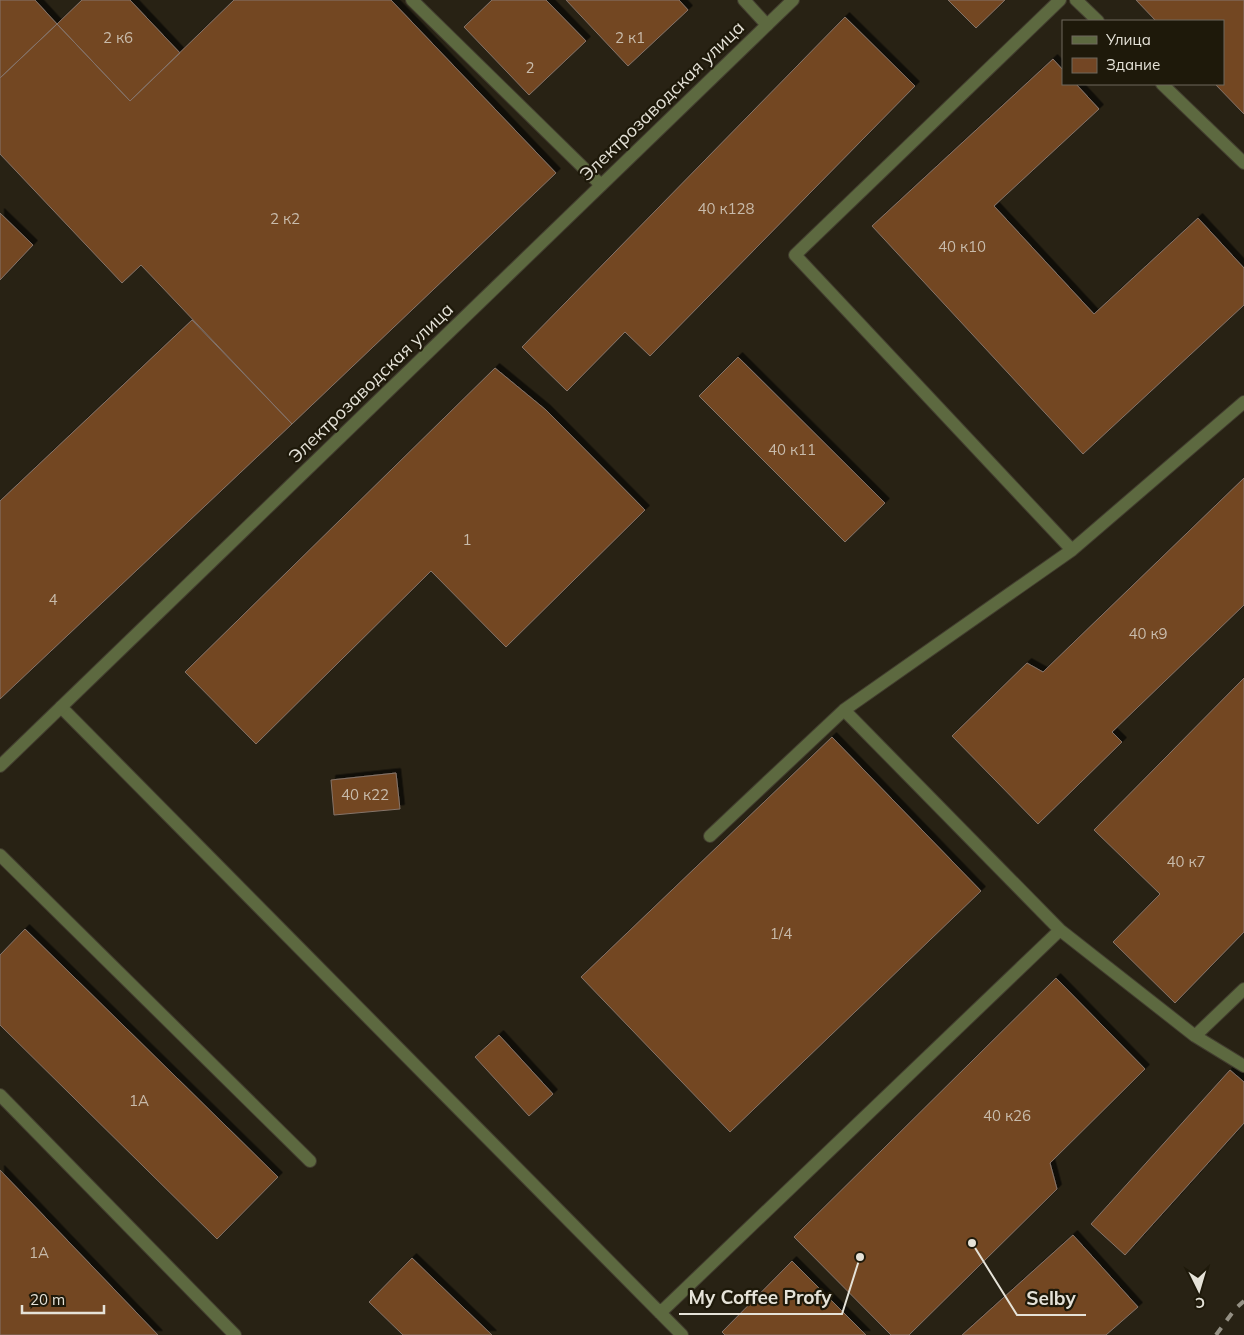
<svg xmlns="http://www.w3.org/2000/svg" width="1244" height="1335" font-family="Mulish,sans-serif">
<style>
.building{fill:#734624;stroke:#857469;filter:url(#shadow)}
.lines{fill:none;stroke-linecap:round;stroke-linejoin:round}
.service-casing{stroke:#423d2f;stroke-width:14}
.minor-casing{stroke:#423d2f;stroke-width:14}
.service{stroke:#5d6940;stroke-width:12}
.minor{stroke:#5d6940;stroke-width:12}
.rail{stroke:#949084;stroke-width:4;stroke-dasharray:9 9;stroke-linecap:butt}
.labels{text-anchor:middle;stroke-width:4.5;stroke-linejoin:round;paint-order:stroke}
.number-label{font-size:15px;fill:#c8bbab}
.street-label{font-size:18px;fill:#e5e2d8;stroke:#1e190a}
.leader{fill:none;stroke:#e5e2d8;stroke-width:2}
.callout-dot{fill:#e5e2d8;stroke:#1e190a;stroke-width:2}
.callout-label{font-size:19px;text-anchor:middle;font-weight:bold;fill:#e5e2d8;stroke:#1e190a;stroke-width:4.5;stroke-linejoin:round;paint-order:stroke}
</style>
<defs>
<filter id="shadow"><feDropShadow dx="4.5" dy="-4.5" stdDeviation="0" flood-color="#0009"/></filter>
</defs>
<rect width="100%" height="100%" fill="#282214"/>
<path class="building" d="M0,0H35L57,24L0,78Z
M82,0H130L180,53L130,101L57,24Z
M234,0H391L556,173L292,424L141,265L122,283L0,154V78L57,24L130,101Z
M492,0H546L586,41L529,95L464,27Z
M566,0H679L688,10L628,66Z
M948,0H1005L976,28Z
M1136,0H1244V114L1215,84H1223V21H1156Z
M845,17L915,86L650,356L625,332L567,391L522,347Z
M1053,59L1063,70V84H1076L1099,109L994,206L1094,314L1198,218L1244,268V305L1083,454L872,226Z
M0,213L33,245L0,280Z
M192,320L292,424L0,699V501Z
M738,357L885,503L845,542L699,396Z
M495,368L546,410L645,510L506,647L431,571L256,744L185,672Z
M1244,478V605L1112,732L1122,742L1038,824L952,736L1027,663L1043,672Z
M1244,678V932L1175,1003L1113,942L1160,894L1094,830Z
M832,737L981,891L730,1132L581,977Z
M396,773L400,809L334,815L331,780Z
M25,929L278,1177L217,1239L0,1025V955Z
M1056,978L1145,1069L1050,1163L1057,1189L909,1335H891L794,1237Z
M499,1035L553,1094L529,1116L475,1057Z
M1230,1070L1244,1082V1123L1125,1255L1091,1224Z
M0,1170L158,1335H0Z
M1073,1235L1138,1307L1106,1335H962Z
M412,1258L492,1335H403L369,1302Z
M792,1261L866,1335H725L722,1332Z"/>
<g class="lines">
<g class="service-casing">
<path id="service" d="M412,0L601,185
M1060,0L795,255L1072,550
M1076,0L1098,21
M767,25L793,0
M1162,84L1244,163
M61,707L682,1335
M844,710L1060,930L1195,1036L1244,1066
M710,836L844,710L1072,550L1244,402
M0,855L310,1161
M1195,1036L1244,989
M0,1095L235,1335
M660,1313L1060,930"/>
</g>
<g class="minor-casing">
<path id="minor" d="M0,766L767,25L744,0"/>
</g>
<use href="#service" class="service"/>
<use href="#minor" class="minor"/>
<path class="rail" d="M1216,1335L1235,1309L1244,1301"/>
</g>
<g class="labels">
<g class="number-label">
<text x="118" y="43">2 к6</text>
<text x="630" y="43">2 к1</text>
<text x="530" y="73">2</text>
<text x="726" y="214">40 к128</text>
<text x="285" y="224">2 к2</text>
<text x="962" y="252">40 к10</text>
<text x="792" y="455">40 к11</text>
<text x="467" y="545">1</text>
<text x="53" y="605">4</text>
<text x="1148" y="639">40 к9</text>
<text x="365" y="800">40 к22</text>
<text x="1186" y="867">40 к7</text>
<text x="781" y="939">1/4</text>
<text x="139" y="1106">1А</text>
<text x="1007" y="1121">40 к26</text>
<text x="39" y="1258">1А</text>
</g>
<g class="street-label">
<text transform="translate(662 101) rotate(-44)" y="6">Электрозаводская улица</text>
<text transform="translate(371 383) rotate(-44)" y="6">Электрозаводская улица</text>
</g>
</g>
<path class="leader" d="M860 1257L842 1314H679M972 1243L1017 1315H1086"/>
<g class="callout-dot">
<circle cx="860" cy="1257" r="5"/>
<circle cx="972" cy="1243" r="5"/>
</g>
<g class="callout-label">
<text x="760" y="1304">My Coffee Profy</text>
<text x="1051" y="1305">Selby</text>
</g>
<rect x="1062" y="20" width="162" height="65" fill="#1e190a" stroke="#6e695c"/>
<rect x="1072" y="36" width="25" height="8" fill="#5d6940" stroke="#6e695c"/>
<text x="1106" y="45" font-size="15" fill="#e5e2d8">Улица</text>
<rect x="1072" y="58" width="25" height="15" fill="#734624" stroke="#6e695c"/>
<text x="1106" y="70" font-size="15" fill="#e5e2d8">Здание</text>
<g transform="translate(1199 1290) rotate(175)" stroke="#1e190a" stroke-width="4" paint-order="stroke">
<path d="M0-4L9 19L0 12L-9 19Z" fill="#e5e2d8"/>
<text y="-8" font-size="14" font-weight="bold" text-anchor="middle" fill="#e5e2d8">С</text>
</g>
<path d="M22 1305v8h82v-8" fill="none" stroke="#e5e2d8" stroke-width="2.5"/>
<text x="30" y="1305" font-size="15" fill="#e5e2d8" stroke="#1e190a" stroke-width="4" paint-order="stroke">20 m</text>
</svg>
